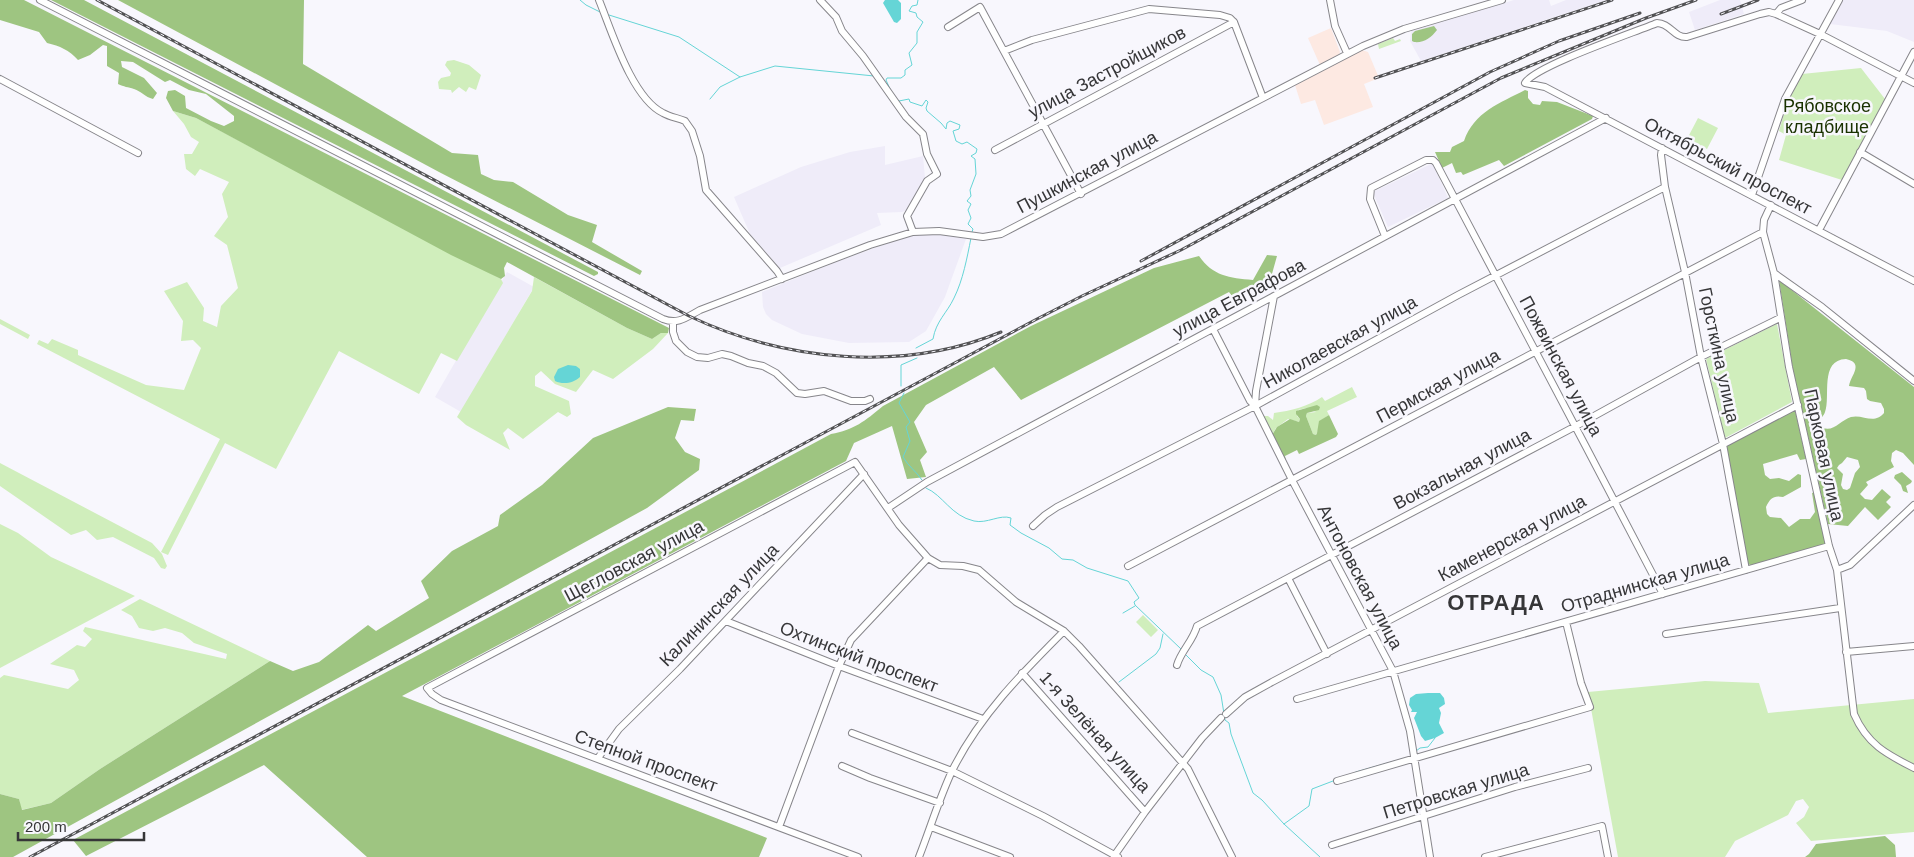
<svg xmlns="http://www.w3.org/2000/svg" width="1914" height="857" font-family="Helvetica,sans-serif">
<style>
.commercial{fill:#fde9e2}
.built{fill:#efecf9}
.green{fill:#d0eebc}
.forest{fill:#9ec581;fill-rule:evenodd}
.water{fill:#65d5d6}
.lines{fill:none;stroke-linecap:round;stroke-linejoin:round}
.stream{stroke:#65d5d6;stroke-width:1}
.minor-casing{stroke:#87868b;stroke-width:8}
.minor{stroke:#fff;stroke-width:6}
.rail-casing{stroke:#525254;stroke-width:3}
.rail{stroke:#f8f7fd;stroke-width:1;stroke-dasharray:4;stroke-linecap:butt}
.labels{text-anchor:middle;stroke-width:5;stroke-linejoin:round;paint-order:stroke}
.street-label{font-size:18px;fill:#363638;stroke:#f8f7fd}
.park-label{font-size:18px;fill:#1a3201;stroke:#f8f7fd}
.district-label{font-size:22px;font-weight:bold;letter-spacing:1px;fill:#363638;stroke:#f8f7fd}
</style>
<rect width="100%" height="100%" fill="#f8f7fd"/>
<path class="commercial" d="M1331,28L1340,52L1339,55L1320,65L1308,38Z
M1362,50L1368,52L1379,78L1364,84L1373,107L1324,125L1315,100L1301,104L1295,85Z"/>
<path class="built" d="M1514,0H1549L1551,6L1566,0H1606L1421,61L1410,41L1411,31Z
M1720,0H1740L1744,14L1695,30L1689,12Z
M1842,0H1914V42L1887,31L1830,24Z
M885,146V165L923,156L925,178L911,208L902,212L877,213L881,225L780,268L750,234L734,197L801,167L850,152Z
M1431,164H1433L1448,198L1388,227L1374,195L1375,191Z
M937,234L966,239L945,297L926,331L909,342L849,343L802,334L772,320L766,314L763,307L762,292L836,262L889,243L915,235Z
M507,272L534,287L461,412L435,397Z"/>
<path class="green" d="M1393,38L1395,41L1400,39L1401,41L1379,49L1378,44Z
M454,60L469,65L481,75L476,90L469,87L466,92L459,87L452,93L451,90L439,89L438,82L441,78L450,76L451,73L445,65L447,61Z
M1861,68L1885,99L1842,180L1779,160L1786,135L1779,131L1788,100L1802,74Z
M173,111L196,118L501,279L503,283L457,361L441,353L419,394L339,351L276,469L225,443L168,555L161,552L220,439L37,344L39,340L48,344L52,339L78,350V355L146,385L184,390L201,348L193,340L181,341L183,321L164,291L187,282L204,308L203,321L217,327L221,306L238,288L227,245L214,236L228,217L222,194L229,182L200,169L195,176L186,169L184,154H192L199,142L191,137L184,124Z
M1698,118L1718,128L1707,149L1687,139Z
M534,277L627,328L652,339L661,333H668L653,349L613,379L593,370L576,392L555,384L541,371L535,376V386L569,401L571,414L567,417L558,412L523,439L508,428L503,433L510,450L466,425L457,417L532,291Z
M0,319L30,335L28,339L0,324Z
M1777,324L1792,402L1725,438L1706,359Z
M1352,387L1357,397L1327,411L1329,415L1320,421L1319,428L1316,435L1313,434L1306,416L1307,413L1316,412L1306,408L1298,410L1297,416L1300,419L1299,422L1288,419L1276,428L1272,435L1262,416H1268L1273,420L1274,413C1290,411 1309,406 1322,397L1325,401Z
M0,463L152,543L162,554L167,566L165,569L161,568L154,558L113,537L97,540L86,530L71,535L0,486Z
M0,524L18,533L51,557L135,596L0,668Z
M140,599L270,661L100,769L51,803L21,810L19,799L0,794V678L4,675L68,689L79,680L74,670L50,664L77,645L85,647L92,639L83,631L85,627L226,659L227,654L194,643L182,633L165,628L153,631L139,628L132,616L121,610Z
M1143,615L1158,630L1151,637L1136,622Z
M1705,681L1759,683L1768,713L1914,699V832L1811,841L1796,823L1804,817L1809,807L1803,799L1796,801L1788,815L1735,841L1725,857H1618L1588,692Z"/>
<path class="forest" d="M0,0H24L669,328L668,333H661L652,339L627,328L507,262L504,268L505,276L501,279L451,255L196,118L173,111L166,98L168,91L175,90L185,96L186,108L211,121L224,126L234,121V116L206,94L189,90L170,80L165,82L133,62L121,61L122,67L144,78L157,93L153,99C145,97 141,91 134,89C128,87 124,87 118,84L119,73L107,66V46L103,45L90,55L78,60C69,50 60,46 47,43L39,32L0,20Z
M51,0H84L598,272V274L594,276Z
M118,0H304L303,64L452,153L478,155L481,174L494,180L513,182L568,215L597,225L592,242L642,271L640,275L439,172Z
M1434,26L1437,30C1431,38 1424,43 1414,42L1412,41V34L1415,31Z
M1525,90L1528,91V98L1533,104L1540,105L1542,101L1557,102L1593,116L1592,119L1504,166L1499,160L1463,175L1461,172L1456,173L1452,163L1442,168L1435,152H1450L1452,147L1464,141C1474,112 1500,103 1525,90Z
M1267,255L1277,256L1270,281L1234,299L1229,292L1021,400L994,367L926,405L914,422L927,452L920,460L926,477L907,479L892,426L854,443L846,461L402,696L767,838L759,857H367L264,765L86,856L73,840L831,434C854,430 865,421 883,406L1031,326L1154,268L1199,256C1213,276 1229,278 1253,280Z
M1779,280L1914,387V465L1903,453L1896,450L1892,453L1891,461L1894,467L1866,482L1868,485L1860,494L1865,499L1872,500L1882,489L1891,497L1886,502L1891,507L1878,520L1865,507L1848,526L1828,524L1793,370ZM1846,359C1865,363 1850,376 1849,386L1864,388L1866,391L1867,399L1870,401L1881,403L1884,409V413C1874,425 1863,414 1851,417C1841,420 1834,432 1823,428L1819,422C1821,417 1824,416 1825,412C1831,397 1819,360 1846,359ZM1847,457L1858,460L1860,467L1855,473L1850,488L1847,490L1843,489L1841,485L1843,474L1837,468L1839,465L1842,463Z
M1317,405L1320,407L1319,410L1307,413L1306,416L1313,434L1316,435L1317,433L1319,421L1329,415L1338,434L1336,437L1299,454L1297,450L1285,456L1286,461L1272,435L1277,427L1290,419L1299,422L1300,419L1296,414V411Z
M668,407L696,409L694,421L681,420L675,438L685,452L700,459L699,470L647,508L13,857H0V794L19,799L22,810L51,803L100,769L270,661L293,671L319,662L368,625L376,631L429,598L421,581L452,551L498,526L500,515L542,485L593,438Z
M1795,410L1806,459L1800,460L1797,454L1763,464L1765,475L1770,479L1779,478L1789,481L1798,474L1801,475V487L1783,497C1774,495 1770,498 1766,507L1767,514L1770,517L1781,518L1789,527L1800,519H1810L1815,512L1812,493L1815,492L1826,545L1751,565L1747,564L1725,446Z
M1902,472L1912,481L1911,483L1906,486L1908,493L1903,491L1901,485L1894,478L1895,475Z
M1885,836L1895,845L1896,857H1805L1809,854L1816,844Z"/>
<path class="water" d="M885,0H898L901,3V19L897,23L894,22L883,3Z
M568,365L576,366L580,369V377C574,383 563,385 555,381L554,377L558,369Z
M1428,693H1440L1444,698L1445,704L1439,708L1441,713L1439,723L1444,733L1435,738L1425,741L1421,736L1414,718L1417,712H1411L1412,710L1409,705L1410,698L1416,694Z"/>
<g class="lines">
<path class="stream" d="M580,0L586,5L600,12
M609,15L679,37L740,77L775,66L874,76
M890,89L886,80L887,78H901L905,75V70L912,65L909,53L917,43V32L923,22L917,17L916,13L909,11L912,6L917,5L918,0
M710,99L720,87L740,77
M899,101L909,99L910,102L922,106L926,100L928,102L926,108L927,111L941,123L946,129L947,123L950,121L960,125L959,129L953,131L956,141L962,144L967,142L977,149L976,153L971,156L975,159L976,174L970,190L971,196L967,201L971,204L968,210L971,218L968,224L973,229L972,232
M916,348L933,339C936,321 947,313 954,298C963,280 967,258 971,238
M901,386V365L917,358
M904,393L899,403L910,422L906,427L910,441L903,457C908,466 916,471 922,480
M926,488C943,495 951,516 974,521C987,524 1000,514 1011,518L1010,525L1021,533L1049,548L1062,559L1073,560L1087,568L1128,581L1139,598L1134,602L1135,605L1181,649
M1123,613L1135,606
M1186,655L1201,670L1213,677L1221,695L1225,720L1229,723L1231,734L1253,793L1262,800L1284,824L1320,857
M1119,682L1156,654L1160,648L1163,634
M1416,751L1420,748L1428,747L1435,738
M1356,772L1402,759
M1284,824L1309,806L1312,789L1333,781"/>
<g class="minor-casing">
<path id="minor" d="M40,0L663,319C678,325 687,317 700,310L870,245L913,232L939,231L983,237L1001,234L1363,46L1404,29L1502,0
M599,0C612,32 632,98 663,113C670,117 678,118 685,121L692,131L700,156L706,190L777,271L782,279
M820,0L836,17L842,31L863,56L906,117L923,134L927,154L937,174L927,181L907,216L913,232
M1330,0L1335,26L1347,53
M1802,0L1781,8L1776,14L1769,12L1760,14L1687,37C1674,38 1670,23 1657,23C1633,33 1535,66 1525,83L1545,87L1914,281
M1776,14L1820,34L1914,83
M948,27L980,7L1081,194
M1004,51L1032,40L1149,9L1220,15L1230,18L1234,22L1263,98
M0,79L138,153
M1662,148L1661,155L1665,187L1685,272L1701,357L1723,444L1746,570
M995,150L1234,22
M1860,152L1914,184
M1752,195L1785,99L1839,0
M1771,205L1764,220L1763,232L1774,273L1789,367L1829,546L1837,570L1854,714C1867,744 1886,754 1914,768
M1819,230L1914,52
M1385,236L1370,199L1371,188L1426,160H1433L1436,163C1512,306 1588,450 1663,594
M1774,273L1822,307L1914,381
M673,322V332L676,341L687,352L697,357L708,358L722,354L731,356L748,363L763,366L776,373L797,393L805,394L824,391L851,401H865L870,399
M1213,329L1250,401L1255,406L1292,480L1393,671L1410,731L1430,857
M1255,406L1256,391L1274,296
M888,508L927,482L1606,118
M1033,526L1045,515L1057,507L1255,406L1458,295L1665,187
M1128,566L1763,232
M1837,570L1850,565L1914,505
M1288,578L1327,654
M726,621L839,666L983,719
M1666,634L1840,608
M1846,652L1914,646
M1177,665C1181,651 1193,641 1197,626L1576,426L1701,357L1780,318
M1022,673L1145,812
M1297,699L1829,546
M1226,714L1245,697L1272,682L1798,405
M852,733L952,771L1043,816L1118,857
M598,758L619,729L680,669L864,474
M842,766L870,778L940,803
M1337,781L1590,707L1581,683L1566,622
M779,827L839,666L851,640L928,558
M931,827L1010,857
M1332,845L1515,787L1588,768
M1114,856L1145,812L1202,738L1221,718
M858,857L441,700L432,694L427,688L855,462L899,525L928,558L940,565L963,566L979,570L1016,602L1064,631L1079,646L1188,769L1232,857
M919,857C930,829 939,799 952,771C979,716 1022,673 1064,631
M1485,857L1602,826L1608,857"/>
</g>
<use href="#minor" class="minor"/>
<g class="rail-casing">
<path id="rail" d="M97,0L689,316C784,361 902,373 1001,332
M1721,14L1758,0
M1375,78L1612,0
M1141,261L1490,72L1559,41L1640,13
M30,857L1035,320L1082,296L1181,250L1501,78L1646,18L1696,0"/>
</g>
<use href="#rail" class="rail"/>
</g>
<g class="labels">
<g class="street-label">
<text transform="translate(1107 72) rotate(-28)" y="6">улица Застройщиков</text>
<text transform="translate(1728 166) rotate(28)" y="6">Октябрьский проспект</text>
<text transform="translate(1087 172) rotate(-28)" y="6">Пушкинская улица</text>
<text transform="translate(1239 298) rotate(-28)" y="6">улица Евграфова</text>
<text transform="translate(1340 342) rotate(-29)" y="6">Николаевская улица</text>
<text transform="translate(1719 355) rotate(78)" y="6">Горсткина улица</text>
<text transform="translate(1561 366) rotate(62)" y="6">Пожвинская улица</text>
<text transform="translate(1438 386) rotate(-28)" y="6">Пермская улица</text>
<text transform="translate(1824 455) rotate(78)" y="6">Парковая улица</text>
<text transform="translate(1462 469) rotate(-28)" y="6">Вокзальная улица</text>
<text transform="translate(1512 538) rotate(-28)" y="6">Каменерская улица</text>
<text transform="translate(634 561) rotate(-28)" y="6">Щегловская улица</text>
<text transform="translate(1360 577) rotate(62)" y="6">Антоновская улица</text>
<text transform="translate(1645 583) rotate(-16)" y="6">Отраднинская улица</text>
<text transform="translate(719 605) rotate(-46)" y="6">Калининская улица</text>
<text transform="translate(859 657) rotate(21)" y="6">Охтинский проспект</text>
<text transform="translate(1095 732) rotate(48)" y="6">1-я Зелёная улица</text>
<text transform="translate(646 761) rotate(20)" y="6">Степной проспект</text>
<text transform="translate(1456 791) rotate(-17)" y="6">Петровская улица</text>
</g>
<g class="park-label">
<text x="1827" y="112">Рябовское<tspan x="1827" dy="21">кладбище</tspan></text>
</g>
<g class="district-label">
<text x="1496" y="610">ОТРАДА</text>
</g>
</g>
<path d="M18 832v8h126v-8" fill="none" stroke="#363638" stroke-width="2.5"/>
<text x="25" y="832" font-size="15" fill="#363638" stroke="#f8f7fd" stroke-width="4" paint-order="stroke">200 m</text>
</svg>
